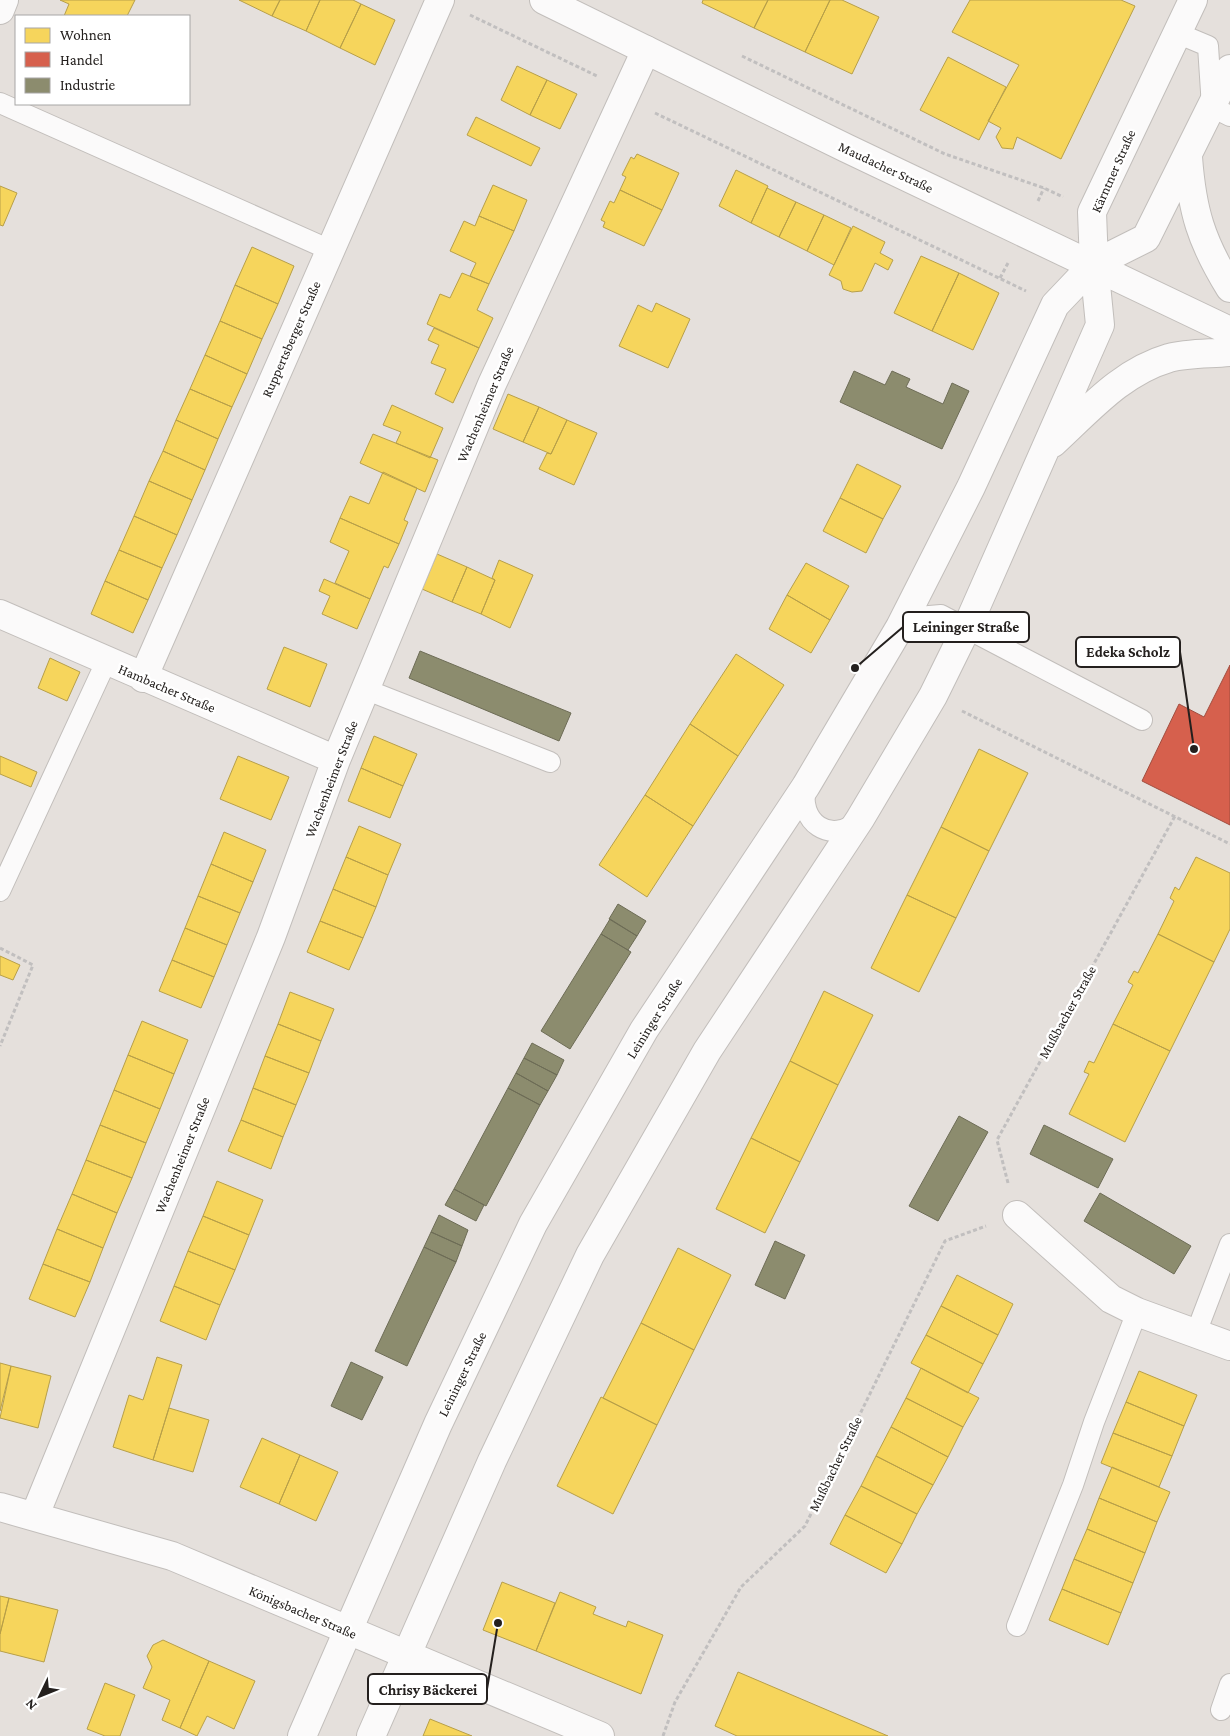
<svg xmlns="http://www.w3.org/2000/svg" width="1230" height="1736" font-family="'Crimson Pro',serif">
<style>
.homes{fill:#f6d55c;stroke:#b79f49}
.shops{fill:#d6604d;stroke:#a14d3f}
.industry{fill:#8c8c6e;stroke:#6d6c56}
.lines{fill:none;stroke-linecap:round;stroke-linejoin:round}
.lane-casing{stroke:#c2bebb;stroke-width:22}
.street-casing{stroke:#c2bebb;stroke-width:30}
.secondary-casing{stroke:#c2bebb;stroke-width:30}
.path{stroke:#c1bfbf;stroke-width:3;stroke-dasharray:4 2.5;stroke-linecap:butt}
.lane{stroke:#fbfafa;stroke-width:20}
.street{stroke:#fbfafa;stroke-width:28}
.secondary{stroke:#fbfafa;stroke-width:28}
.labels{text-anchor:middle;stroke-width:5;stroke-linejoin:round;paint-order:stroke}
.street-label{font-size:14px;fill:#24201e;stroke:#fff}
.leader{fill:none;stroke:#24201e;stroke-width:2}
.callout-dot{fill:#24201e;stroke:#fff;stroke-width:2}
.callout{fill:#fff;stroke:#24201e;stroke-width:2}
.callout-label{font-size:15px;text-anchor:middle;font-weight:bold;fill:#24201e}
</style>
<rect width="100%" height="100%" fill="#e5e0dc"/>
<path class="homes" d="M60,0H135L127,16H64L69,4Z
M239,0H280L272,16Z
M280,0H320L306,31L272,16Z
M320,0H353L361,4L340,48L306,31Z
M703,0H768L754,28L702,3Z
M768,0H830L805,52L754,28Z
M830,0H842L879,17L852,74L805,52Z
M970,0H1121L1135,6L1061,159L1017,137L1013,149L1002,148L996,137L1001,128L988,121L1019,65L952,32Z
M361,4L395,20L375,65L340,48Z
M948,57L1006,87L979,140L920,110Z
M517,66L547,80L530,115L501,100Z
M547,80L577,94L560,129L530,115Z
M476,117L540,148L531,166L467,135Z
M637,154L679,173L662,210L620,190L626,177L622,175L631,157L634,159Z
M736,170L768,186L751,223L719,206Z
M493,185L527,200L514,231L479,216Z
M0,186L17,193L3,226L0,225Z
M767,188L796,202L779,237L751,223Z
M620,190L662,210L644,246L603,227L605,222L601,220L610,201L614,203Z
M796,202L824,215L807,251L779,237Z
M824,215L851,228L834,265L807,251Z
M479,216L514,231L489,284L470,276L476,263L450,251L464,221L475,226Z
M853,226L885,242L880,253L893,260L888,270L875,263L862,291L852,292L843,289L841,281L829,275Z
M252,247L294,266L278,304L235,285Z
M921,256L959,273L932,331L894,313Z
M462,273L489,284L477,310L493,318L479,348L427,324L440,294L450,298Z
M959,273L999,293L973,350L932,331Z
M235,285L278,304L262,339L220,321Z
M656,303L690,319L668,368L619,346L638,305L652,312Z
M220,321L262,339L247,374L205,355Z
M434,328L479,348L453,403L435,394L446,369L431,363L439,345L428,340Z
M205,355L247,374L232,407L190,389Z
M190,389L232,407L218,439L176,420Z
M508,394L539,407L523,442L493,429Z
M392,405L443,428L430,458L396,443L401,432L383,425Z
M539,407L567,420L551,454L523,442Z
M176,420L218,439L205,470L163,451Z
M567,420L597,433L574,485L539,469L547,453L551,454Z
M373,434L438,460L425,492L360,463Z
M163,451L205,470L192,500L149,481Z
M857,464L901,486L883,519L840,498Z
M383,472L417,488L404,520L408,522L399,544L340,518L350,496L369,504Z
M149,481L192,500L177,535L134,516Z
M840,498L883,519L866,553L823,531Z
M134,516L177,535L162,568L119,550Z
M340,518L399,544L388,568L384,566L370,599L335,583L349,551L330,542Z
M119,550L162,568L148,600L105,581Z
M437,554L467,567L452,602L422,589Z
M499,560L533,575L510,628L481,614L495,580L492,578Z
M806,563L849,586L830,620L787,595Z
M467,567L495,580L481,614L452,602Z
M324,579L370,599L357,629L322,614L330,596L319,591Z
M105,581L148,600L133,633L91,614Z
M787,595L830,620L811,653L769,629Z
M284,647L327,664L310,707L267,689Z
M736,654L784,685L738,756L690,724Z
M50,658L80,672L67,701L38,688Z
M690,724L738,756L693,826L645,795Z
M374,736L417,754L403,786L361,768Z
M979,749L1028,773L989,851L941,827Z
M0,756L37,772L31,787L0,774Z
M238,756L289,777L271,820L220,799Z
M361,768L403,786L390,818L348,801Z
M645,795L693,826L647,897L599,865Z
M359,826L401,844L388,875L346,857Z
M941,827L989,851L956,918L907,895Z
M224,832L266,850L253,882L211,864Z
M346,857L388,875L376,907L333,889Z
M1196,857L1230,873V929L1214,962L1158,934L1174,901L1170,898L1175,887L1179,890Z
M211,864L253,882L240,913L198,896Z
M333,889L376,907L363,938L320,921Z
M907,895L956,918L919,992L871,968Z
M198,896L240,913L227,945L185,928Z
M320,921L363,938L349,970L307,952Z
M185,928L227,945L214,977L172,960Z
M1158,934L1214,962L1170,1051L1113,1024L1133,985L1128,982L1134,971L1138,973Z
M0,956L20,965L13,980L0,975Z
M172,960L214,977L201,1008L159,991Z
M824,991L873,1015L838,1085L790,1061Z
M290,992L334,1009L321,1041L278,1024Z
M142,1021L188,1040L174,1074L128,1055Z
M278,1024L321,1041L309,1073L265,1056Z
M1113,1024L1170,1051L1125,1142L1069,1114L1089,1074L1084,1072L1089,1061L1094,1063Z
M128,1055L174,1074L160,1109L114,1090Z
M265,1056L309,1073L296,1105L253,1088Z
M790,1061L838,1085L800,1162L751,1138Z
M253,1088L296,1105L283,1137L241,1120Z
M114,1090L160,1109L146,1143L100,1125Z
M241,1120L283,1137L271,1169L228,1151Z
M100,1125L146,1143L132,1178L86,1160Z
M751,1138L800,1162L765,1233L716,1209Z
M86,1160L132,1178L117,1213L72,1194Z
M217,1181L263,1200L249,1235L203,1216Z
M72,1194L117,1213L103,1248L57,1229Z
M203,1216L249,1235L235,1270L188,1251Z
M57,1229L103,1248L90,1282L43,1264Z
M678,1248L731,1275L694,1350L641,1323Z
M188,1251L235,1270L220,1305L174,1286Z
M43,1264L90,1282L75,1317L29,1299Z
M957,1275L1013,1304L998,1335L941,1306Z
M174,1286L220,1305L206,1340L160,1321Z
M941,1306L998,1335L983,1364L926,1335Z
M641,1323L694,1350L657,1425L603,1398Z
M926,1335L983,1364L968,1393L911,1363Z
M157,1357L182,1365L153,1460L113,1447L129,1395L143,1400Z
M0,1363L11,1366L0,1411Z
M11,1366L51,1376L38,1428L0,1418Z
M921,1368L979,1398L963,1427L906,1398Z
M1139,1371L1197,1395L1184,1426L1126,1402Z
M601,1397L657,1425L613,1514L557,1486Z
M906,1398L963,1427L948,1457L891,1427Z
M1126,1402L1184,1426L1172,1456L1113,1433Z
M169,1408L209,1420L193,1472L153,1460Z
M891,1427L948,1457L933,1485L876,1456Z
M1113,1433L1172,1456L1159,1487L1101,1463Z
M262,1438L300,1455L279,1504L240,1487Z
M300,1455L338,1472L316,1521L279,1504Z
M876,1456L933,1485L917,1514L861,1486Z
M1112,1467L1170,1492L1157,1522L1099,1498Z
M861,1486L917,1514L902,1544L845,1515Z
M1099,1498L1157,1522L1145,1553L1087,1529Z
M845,1515L902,1544L886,1573L830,1544Z
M1087,1529L1145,1553L1133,1583L1074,1559Z
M1074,1559L1133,1583L1121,1613L1062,1589Z
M502,1582L555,1603L536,1651L483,1630Z
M1062,1589L1121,1613L1108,1645L1049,1620Z
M560,1592L596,1607L593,1614L626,1627L628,1621L663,1635L641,1694L536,1651Z
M0,1596L9,1598L0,1634Z
M9,1598L58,1610L44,1662L0,1651V1634Z
M163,1640L209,1661L180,1728L162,1720L170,1700L143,1688L152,1667L147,1656L153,1645Z
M209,1661L255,1681L234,1729L207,1716L197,1736L180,1728Z
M738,1672L888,1736H737L715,1726Z
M105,1683L135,1695L120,1736H105L87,1729Z
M430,1719L472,1736H423Z"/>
<path class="shops" d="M1230,665V825L1142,781L1179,704L1204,717Z"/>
<path class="industry" d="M854,371L885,385L892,371L910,379L906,387L943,404L952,383L969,391L942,449L840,402Z
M420,651L571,713L559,741L409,678Z
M618,904L646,921L637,936L609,919Z
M610,919L637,936L628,950L601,934Z
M601,934L631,952L570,1049L541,1031Z
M532,1043L564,1060L557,1075L524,1058Z
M524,1058L557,1075L548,1091L516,1073Z
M516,1073L548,1091L540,1105L508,1088Z
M508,1088L540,1105L486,1206L454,1189Z
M959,1116L988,1132L938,1221L909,1206Z
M1044,1125L1113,1159L1098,1188L1030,1154Z
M454,1189L484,1205L476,1221L445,1205Z
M1100,1193L1191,1246L1174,1274L1084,1221Z
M439,1215L468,1230L462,1246L431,1232Z
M431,1232L462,1246L456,1262L424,1247Z
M775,1241L805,1255L785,1299L755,1285Z
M424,1247L456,1262L407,1366L375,1351Z
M351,1362L383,1377L362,1420L331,1406Z"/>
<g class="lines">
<g class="lane-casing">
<path id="lane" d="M1177,33L1208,46L1212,107L1230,116
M0,103L330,250
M900,627L918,617L941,615L1142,720
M367,690L550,762
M806,786C797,822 831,846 859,820
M0,891L106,662
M1196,1333L1230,1244
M1017,1626L1073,1485L1094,1422L1137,1312
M1221,1710L1230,1684"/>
</g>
<g class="street-casing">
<path id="street" d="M1193,0L1092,212L1094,264L1146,238L1230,69
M0,10L4,0
M1188,157C1192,211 1201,241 1230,288
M0,614L336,760
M143,678L440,0
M1017,1215L1111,1299L1137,1312L1230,1346
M0,1507L172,1556L600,1736
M35,1515L271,937L336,760L492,384L646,50"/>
</g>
<g class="secondary-casing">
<path id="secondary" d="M544,0L846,148L1230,331
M1053,443C1089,410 1121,372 1169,358C1188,353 1211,354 1230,352
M302,1736L438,1424L533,1224L644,1030L806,786L900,627L971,487L1055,305L1094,264
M371,1736L492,1461L590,1255L707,1051L860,819L933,696L967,627L1100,325L1094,264"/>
</g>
<path class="path" d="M470,15L597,76
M742,56L945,154L1044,188L1063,197
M655,113L1026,291
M1038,201L1044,188
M1000,278L1008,263
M962,711L1230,844
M0,948L33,965L0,1046
M1008,1183L997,1140L1175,816
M663,1736L675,1702L741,1587L805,1526L945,1241L986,1226"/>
<use href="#lane" class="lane"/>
<use href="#street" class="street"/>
<use href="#secondary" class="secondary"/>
</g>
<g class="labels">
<g class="street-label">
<text transform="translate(886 167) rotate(25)" y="5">Maudacher Straße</text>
<text transform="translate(1113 171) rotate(-66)" y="5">Kärntner Straße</text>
<text transform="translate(291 339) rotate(-66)" y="5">Ruppertsberger Straße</text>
<text transform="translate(485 404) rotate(-67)" y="5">Wachenheimer Straße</text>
<text transform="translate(167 688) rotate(23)" y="5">Hambacher Straße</text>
<text transform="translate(331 779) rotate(-69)" y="5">Wachenheimer Straße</text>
<text transform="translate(1067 1012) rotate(-61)" y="5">Mußbacher Straße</text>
<text transform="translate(654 1018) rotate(-58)" y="5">Leininger Straße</text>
<text transform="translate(182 1155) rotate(-68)" y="5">Wachenheimer Straße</text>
<text transform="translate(462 1374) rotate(-64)" y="5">Leininger Straße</text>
<text transform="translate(835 1464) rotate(-64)" y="5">Mußbacher Straße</text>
<text transform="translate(303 1612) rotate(23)" y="5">Königsbacher Straße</text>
</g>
</g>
<path class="leader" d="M855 668L903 627M1194 749L1180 652M498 1623L487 1689"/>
<g class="callout-dot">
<circle cx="855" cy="668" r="5"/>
<circle cx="1194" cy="749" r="5"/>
<circle cx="498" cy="1623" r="5"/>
</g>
<g class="callout">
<rect x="903" y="612" width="126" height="30" rx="5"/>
<rect x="1076" y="637" width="104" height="30" rx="5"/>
<rect x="368" y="1674" width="119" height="30" rx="5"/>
</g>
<g class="callout-label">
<text x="966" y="632">Leininger Straße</text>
<text x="1128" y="657">Edeka Scholz</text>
<text x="428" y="1695">Chrisy Bäckerei</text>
</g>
<rect x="15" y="15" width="175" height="90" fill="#ffffff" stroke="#a7a6a5"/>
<rect x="25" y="28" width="25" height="15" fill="#f6d55c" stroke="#a7a6a5"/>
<text x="60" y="40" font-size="15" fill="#24201e">Wohnen</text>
<rect x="25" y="52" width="25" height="15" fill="#d6604d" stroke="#a7a6a5"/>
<text x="60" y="65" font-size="15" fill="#24201e">Handel</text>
<rect x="25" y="78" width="25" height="15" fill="#8c8c6e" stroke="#a7a6a5"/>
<text x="60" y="90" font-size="15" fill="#24201e">Industrie</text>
<g transform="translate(40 1696) rotate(227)" stroke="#ffffff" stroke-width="4" paint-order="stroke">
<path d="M0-4L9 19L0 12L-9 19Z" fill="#24201e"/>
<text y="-8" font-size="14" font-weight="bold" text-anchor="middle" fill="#24201e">N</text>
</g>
</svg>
